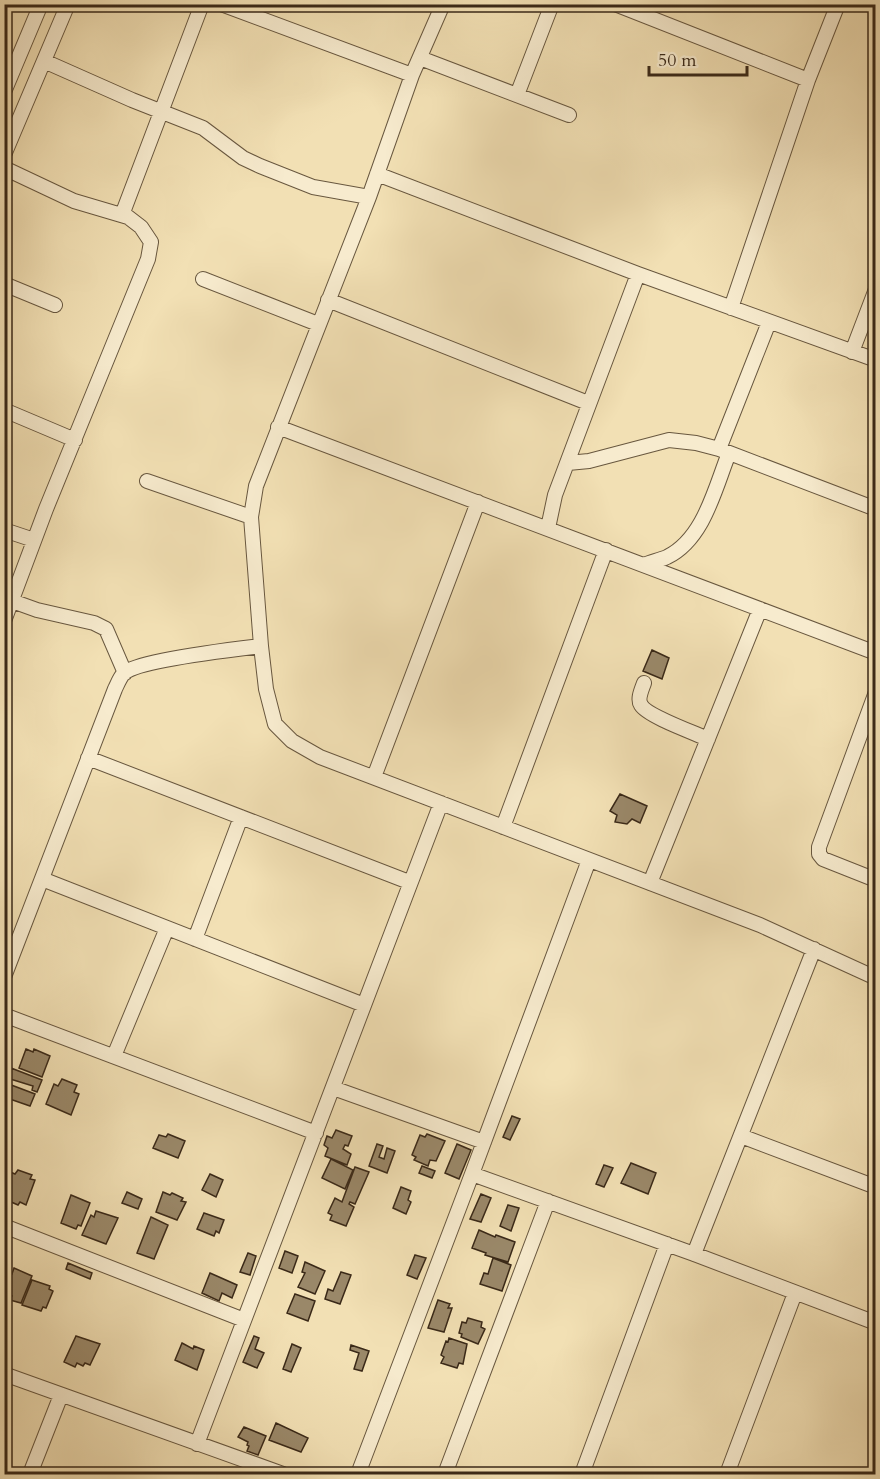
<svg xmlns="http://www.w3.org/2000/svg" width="880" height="1479" font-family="Cardo,serif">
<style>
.building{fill:#9a8869;stroke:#3a2918;stroke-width:1.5}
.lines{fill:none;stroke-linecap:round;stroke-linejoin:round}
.street-casing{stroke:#68573f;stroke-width:16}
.street{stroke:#f7ebce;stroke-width:14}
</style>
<rect width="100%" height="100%" fill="#f2e0b4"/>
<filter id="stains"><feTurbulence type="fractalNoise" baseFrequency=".00333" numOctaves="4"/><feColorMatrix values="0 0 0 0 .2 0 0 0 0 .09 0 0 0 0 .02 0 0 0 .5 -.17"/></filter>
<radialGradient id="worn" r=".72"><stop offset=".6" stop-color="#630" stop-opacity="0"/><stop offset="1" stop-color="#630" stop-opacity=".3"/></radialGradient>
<path class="building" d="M652,650L669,658L662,679L643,671Z
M620,794L647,806L640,823L632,819L627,824L615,822L617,815L610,811Z
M26,1049L33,1052L34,1049L50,1056L42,1077L19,1068Z
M11,1068L42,1080L37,1092L32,1090L33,1086L7,1078Z
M62,1079L77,1085L74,1092L79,1094L71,1115L46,1104L54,1084L58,1086Z
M6,1083L35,1094L30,1106L4,1097Z
M512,1116L520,1119L510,1140L503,1137Z
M336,1130L352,1136L348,1146L345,1145L343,1149L351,1154L347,1165L325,1156L328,1148L324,1145L327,1136L332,1138Z
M168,1134L185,1141L178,1158L153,1148L159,1135L166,1137Z
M427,1134L445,1141L436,1161L430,1160L428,1166L414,1160L416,1157L412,1155L420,1135L425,1137Z
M377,1144L383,1146L379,1157L384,1159L387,1148L395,1151L387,1173L369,1166Z
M457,1144L471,1150L459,1179L445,1173Z
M331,1159L353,1170L345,1189L322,1178Z
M631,1163L656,1173L648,1194L621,1183Z
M604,1165L613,1168L604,1187L596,1184Z
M422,1166L435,1171L432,1178L419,1173Z
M355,1167L369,1172L355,1204L350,1202L349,1204L354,1207L346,1226L330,1220L332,1215L328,1213L335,1198L342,1202Z
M18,1170L32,1175L30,1179L35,1180L26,1205L20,1202L18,1205L9,1201L11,1196L4,1194V1179L8,1171L15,1174Z
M210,1174L223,1180L216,1197L202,1190Z
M401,1187L411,1191L408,1200L411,1202L406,1214L393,1208Z
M127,1192L142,1199L138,1209L122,1203Z
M163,1192L170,1195L172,1193L183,1198L181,1201L186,1202L177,1220L156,1212Z
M481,1194L491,1198L481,1222L470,1219Z
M71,1195L90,1203L81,1226L78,1225L76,1229L61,1223Z
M508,1205L519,1208L511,1231L500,1226Z
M96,1211L118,1218L106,1244L82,1235L91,1215L94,1217Z
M204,1213L224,1220L219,1233L216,1231L214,1236L197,1229Z
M151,1217L168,1225L154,1259L137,1253Z
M479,1230L495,1237L496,1235L515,1242L508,1262L485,1255L486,1253L472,1248Z
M285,1251L298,1256L292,1273L279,1268Z
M248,1253L256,1256L250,1275L240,1272Z
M415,1255L426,1258L417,1279L407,1275Z
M493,1258L511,1265L502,1291L480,1284L484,1273L488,1274Z
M305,1262L325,1271L315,1294L298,1287L305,1273L302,1272Z
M68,1263L92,1273L90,1279L66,1269Z
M14,1268L32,1276L21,1303L10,1300L12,1296L8,1295L11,1287L4,1285L5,1271L12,1274Z
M341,1272L351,1275L340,1304L325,1299L328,1289L333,1291Z
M210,1273L237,1285L232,1298L222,1293L219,1301L202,1293Z
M32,1280L50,1286L49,1289L53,1291L46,1308L43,1307L41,1311L22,1305Z
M295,1294L315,1301L308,1321L287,1313Z
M438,1300L450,1304L448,1308H452L444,1332L428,1328Z
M468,1318L482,1322L481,1327L485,1329L478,1344L461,1337L462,1334L459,1333L462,1322L466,1323Z
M76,1336L100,1344L90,1365L85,1363L83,1366L77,1363L75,1367L64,1362Z
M254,1336L259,1338L255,1349L264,1353L257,1368L243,1362Z
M449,1338L467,1344L463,1364L459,1363L457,1368L441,1363L444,1357L441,1355L446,1341L448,1342Z
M182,1343L193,1349L194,1346L204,1350L197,1370L175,1360Z
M292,1344L301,1348L291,1372L283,1369Z
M351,1345L369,1351L362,1371L354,1369L359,1353L350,1350Z
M276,1423L308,1438L301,1452L269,1440Z
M244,1427L266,1436L258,1455L247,1451L249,1446L247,1445L248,1442L238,1437Z"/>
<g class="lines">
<g class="street-casing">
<path id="street" d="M221,4L412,75
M443,4L412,75L369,197L256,486L251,517L261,646L266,689L275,724L292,741L320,757L760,925L876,978
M615,4L808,80
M420,58L569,115
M44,61L132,100L203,128L243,158L260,166L313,187L369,197
M4,92L41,4
M517,95L552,4
M4,155L68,4
M4,168L74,201L128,217L141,227L151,242L148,259L46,509L4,621
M377,174L638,274L876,360
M122,215L202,4
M203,279L318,324
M4,284L55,305
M328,300L588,403
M731,308L808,80L838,4
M852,352L876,289
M4,410L75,440
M278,427L876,653
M719,449L769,322
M568,463L589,461L669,440L696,443L719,449L876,509
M147,481L251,517
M548,528L555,495L638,274
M4,530L34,540
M644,565C651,562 660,560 667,557C704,539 715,488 729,453
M12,601L37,610L94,623L106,629L125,673
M644,683C642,689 637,699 641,705C647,716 695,733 708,739
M876,692L819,847V854L823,859L876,880
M88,758L409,882
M374,777L478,502
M503,827L606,550
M42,879L364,1005
M650,883L760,609
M195,939L241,817
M4,977L115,689C117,685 120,677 124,673C139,660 236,649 261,646
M4,1015L316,1133
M114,1056L167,928
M333,1088L484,1142
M741,1136L876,1187
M472,1174L694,1254L876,1323
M4,1226L244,1320
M694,1254L814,949
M4,1374L283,1474
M197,1444L441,803
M30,1474L61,1395
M358,1474L472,1174L589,860
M445,1474L548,1201
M582,1474L667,1244
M727,1474L795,1293"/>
</g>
<use href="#street" class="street"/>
</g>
<rect width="880" height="1479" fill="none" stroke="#f2e0b4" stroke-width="24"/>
<rect x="6" y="6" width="868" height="1467" fill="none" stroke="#3a2918" stroke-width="3"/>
<rect x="12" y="12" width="856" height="1455" fill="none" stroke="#3a2918" stroke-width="1.5"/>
<path d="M649 66v9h98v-9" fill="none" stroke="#3a2918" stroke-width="3"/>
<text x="658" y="66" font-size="18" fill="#3a2918" stroke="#f7ebce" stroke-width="4.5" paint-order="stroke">50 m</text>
<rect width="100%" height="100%" filter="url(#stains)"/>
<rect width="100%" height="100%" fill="url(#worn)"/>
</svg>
